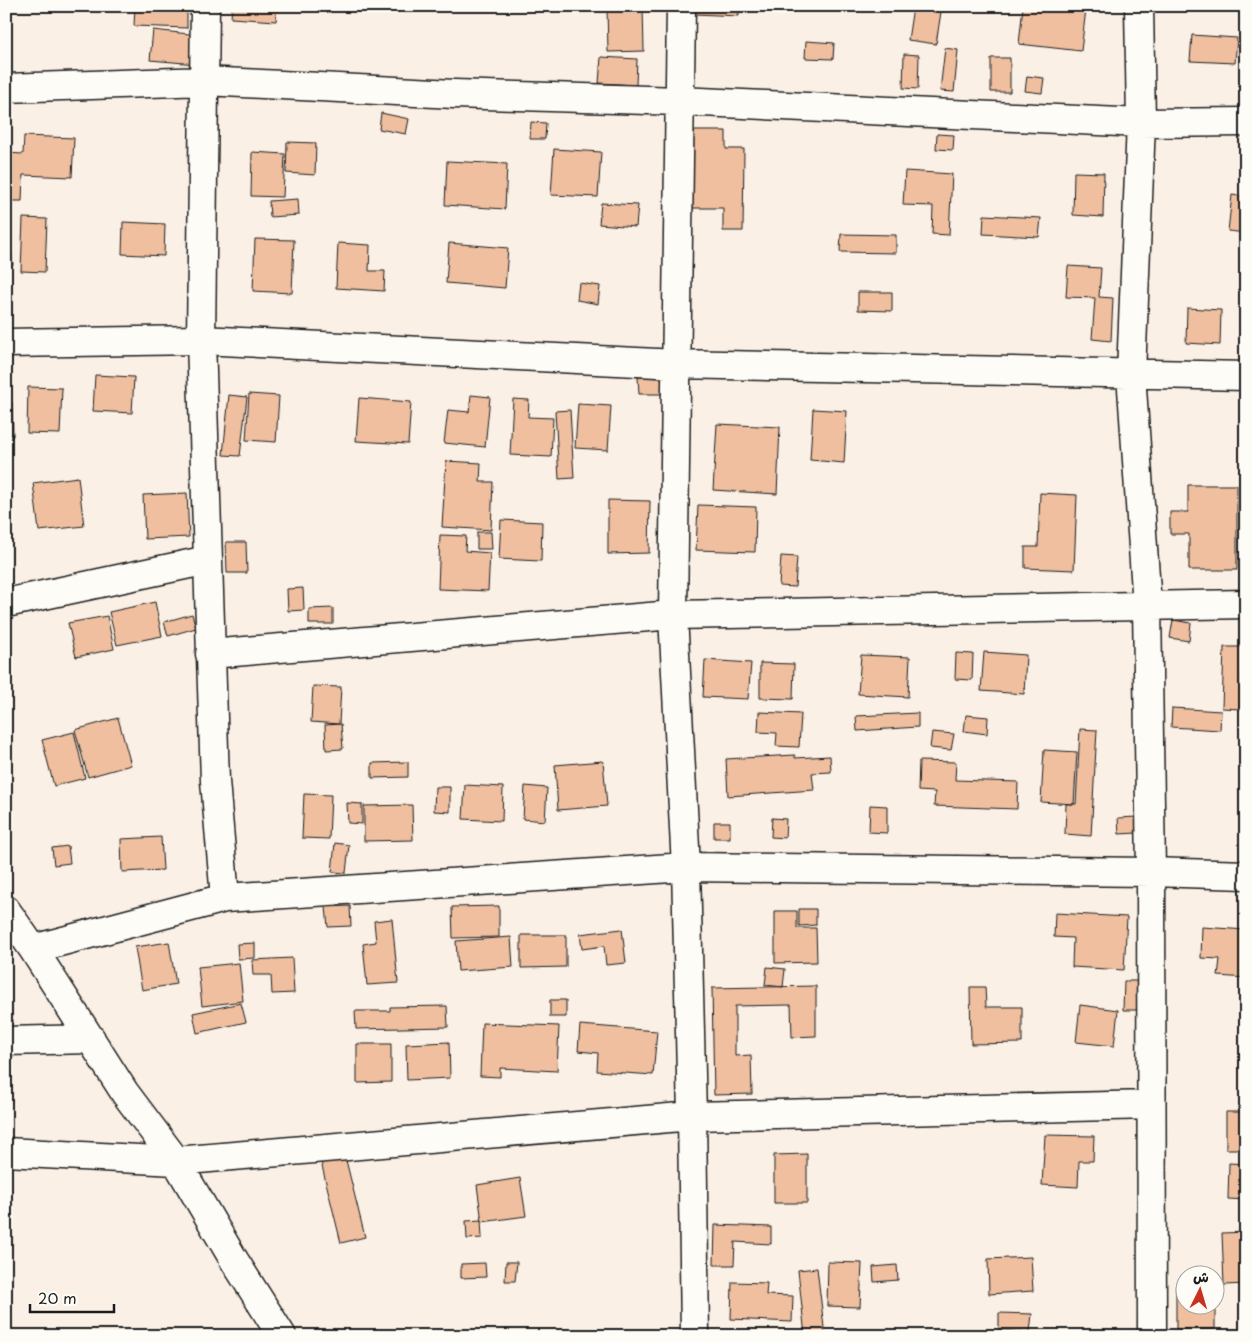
<svg xmlns="http://www.w3.org/2000/svg" width="1252" height="1342" font-family="'Playpen Sans','Playpen Sans Arabic',sans-serif">
<style>
.building{fill:#efbf9f;stroke:#1c1c1c}
.lines{fill:none;stroke-linecap:round;stroke-linejoin:round}
.street-casing{stroke:#1c1c1c;stroke-width:31}
.street{stroke:#fdfcf7;stroke-width:28}
</style>
<rect width="100%" height="100%" fill="#faf0e5"/>
<filter id="ink" filterUnits="userSpaceOnUse"><feTurbulence type="fractalNoise" baseFrequency=".02" numOctaves="2"/><feDisplacementMap in="SourceGraphic" scale="10" xChannelSelector="R" yChannelSelector="G"/><feConvolveMatrix kernelMatrix="1 2 1 2 8 2 1 2 1" color-interpolation-filters="sRGB"/></filter>
<g filter="url(#ink)">
<path class="building" d="M135,6H187V28L134,26Z
M232,6H277L276,21L231,18Z
M607,6H643L644,51L608,52Z
M695,6H739V16L695,14Z
M1023,6H1062L1086,9L1081,51L1019,44Z
M913,7L941,12L936,44L908,40Z
M153,30L198,35L196,64L150,60Z
M1192,35L1237,38L1235,63L1190,61Z
M806,41L834,43L833,59L805,58Z
M945,48L958,50L954,92L940,91Z
M904,54L919,55L918,89L903,88Z
M601,57L637,59L636,85L599,83Z
M991,58H1010V92H991Z
M1027,76L1044,78L1042,93L1025,91Z
M381,113L409,119L406,134L379,129Z
M531,122L546,123L545,139H530Z
M692,131H726V149H744L743,231H723V208H692Z
M937,134L954,135L953,150L936,149Z
M24,136L74,138L72,177L23,175L22,201H6V153L23,154Z
M287,142L316,143L315,175L286,173Z
M554,149L601,152L598,197L551,195Z
M252,152L285,154L283,197L251,196Z
M447,161L507,164L505,209L445,205Z
M905,171L952,174L949,235L932,234L933,206L903,205Z
M1074,172L1104,173L1103,217L1073,215Z
M1232,195L1246,197V233L1228,231Z
M298,199L299,215L270,217L269,201Z
M601,203L638,205L636,227L599,224Z
M984,215L1041,218L1039,237L983,234Z
M23,218L47,219L45,272L21,271Z
M123,222L165,224L164,256L122,254Z
M6,230H9L13,265L6,266Z
M841,234L896,235V253L840,252Z
M255,239L294,240L292,293L253,291Z
M338,243L370,245L369,271H385L384,291L336,288Z
M449,243L508,248L505,288L446,283Z
M1068,266L1101,268L1099,297L1113,298L1111,341L1092,339L1095,298L1066,297Z
M579,283L600,286L598,304L577,300Z
M858,292H892V311L858,310Z
M1187,308L1221,310L1220,345L1186,343Z
M95,375L134,377L132,413L93,411Z
M638,377H669V394H639Z
M28,387L62,388L60,434L27,433Z
M249,394L279,396L276,442L246,440Z
M229,395L247,397L240,456L223,455Z
M471,395L490,397L485,447L444,443L448,410L469,412Z
M359,398L411,402L408,444L356,441Z
M513,399L529,400L528,417L553,418L551,457L510,455Z
M6,402H12L13,436H6Z
M578,404L611,406L608,450L575,448Z
M813,409L847,411L844,463L810,460Z
M570,410L574,478L559,479L555,411Z
M717,424L780,427L777,494L713,490Z
M446,461L481,463L480,482H493L491,530L442,527Z
M78,477L84,526L39,531L33,483Z
M1188,485H1237V570H1189V534H1170V512H1188Z
M187,493L189,537L145,539L143,495Z
M1040,493L1077,495L1074,570L1025,568V547H1038Z
M608,500L650,501L649,553L608,554Z
M698,505L756,507L755,552L696,550Z
M501,520L542,522L541,561L499,559Z
M477,532H491L492,549H477Z
M440,535L466,536L465,551L490,553L488,591L438,589Z
M226,542H246L247,573H227Z
M781,556L797,557L795,587L779,586Z
M303,588L304,610L288,611L287,589Z
M155,602L162,636L117,645L109,612Z
M333,608V624H309V609Z
M192,614L196,628L168,636L164,622Z
M107,616L114,649L76,657L68,623Z
M1173,620L1191,623L1189,641L1170,638Z
M1224,647H1243L1241,709L1222,708Z
M984,652L1026,655L1024,694L981,691Z
M956,653L973,654L972,680L955,679Z
M861,655L910,657L908,697L858,694Z
M705,660L751,663L748,699L703,697Z
M760,663L794,664L793,699L760,698Z
M313,686L341,687L339,724L311,722Z
M1172,708L1221,711L1220,730L1171,727Z
M759,712L801,714L799,747L776,746L777,733L758,732Z
M918,713V727L857,731L856,716Z
M966,715L988,717L987,734L964,731Z
M118,718L131,765L88,777L75,730Z
M341,724L343,749L326,750L325,725Z
M1080,729L1097,730L1091,836L1065,834L1066,804H1076Z
M74,732L85,778L54,786L42,740Z
M932,732L954,734L951,750L930,748Z
M1044,750L1077,752L1074,804L1041,802Z
M795,755V758L830,756L831,772L812,773L814,790L728,796L726,759Z
M603,761L607,806L558,810L555,765Z
M919,761L956,762L955,780L1018,782L1017,809L934,806L935,792L918,791Z
M408,762V777L372,778V763Z
M465,785L503,787L502,821L463,819Z
M525,786L547,788L545,821L523,819Z
M435,787H450V812L434,811Z
M304,794L331,795L329,839L302,838Z
M347,803L362,804V824L348,823Z
M412,805L413,840L364,841V806Z
M870,805L887,806V833L869,832Z
M1137,817V833L1119,834L1118,818Z
M772,818L786,819L785,838L771,837Z
M714,822H730V838H714Z
M161,837L163,870L122,872L121,839Z
M335,843L349,845L346,873L332,872Z
M68,846L70,863L54,865L52,848Z
M350,906L351,926L328,927L326,907Z
M499,906V937L453,938L452,907Z
M799,909H816V925L799,926Z
M775,911H797V928H816L817,962L775,963Z
M1055,913L1127,917L1124,970L1072,967L1073,938L1054,937Z
M392,919L398,983L367,985L363,944L376,942L374,921Z
M1202,927L1246,930V978L1218,976L1220,959L1201,958Z
M622,929L626,963L606,965L604,946L582,949L580,934Z
M521,935H566V967L521,968Z
M511,937L513,967L458,971L456,941Z
M169,942L176,984L142,990L135,947Z
M255,943V958L238,959L237,944Z
M292,958L294,993L272,994L271,975H253L252,960Z
M239,963L243,1001L202,1006L198,967Z
M767,967L785,969L783,987L765,985Z
M1124,981H1138L1137,1010H1123Z
M816,986V1036L792,1037L791,1005L735,1006V1056L751,1055L752,1094L714,1095L712,988Z
M970,987H985L986,1007H1022V1043L971,1044Z
M550,1000H566V1017H550Z
M241,1003L246,1022L197,1033L193,1013Z
M1080,1005L1118,1010L1114,1046L1076,1042Z
M447,1006L448,1027L356,1029L355,1011H390V1007Z
M482,1023L559,1026L557,1071L500,1068V1077L480,1076Z
M580,1025L657,1031L653,1075L597,1071L598,1053L578,1051Z
M449,1042L450,1078L407,1080L406,1044Z
M357,1044H391V1082L357,1083Z
M1226,1112H1246V1149H1226Z
M1045,1135L1094,1136L1093,1161H1079L1078,1187L1042,1185Z
M343,1148L365,1237L341,1243L319,1154Z
M807,1154V1203H774V1155Z
M1229,1163L1246,1164V1200L1228,1199Z
M520,1178L526,1216L482,1222L477,1185Z
M481,1220L482,1238L467,1239L466,1221Z
M715,1225L771,1227V1244L735,1242L734,1265H714Z
M1246,1232V1284L1224,1285L1222,1233Z
M1031,1257L1033,1291L989,1294L988,1259Z
M506,1262H517L515,1281H505Z
M828,1262L862,1263L860,1307L827,1306Z
M485,1263L486,1277L461,1278V1264Z
M897,1265L898,1280L874,1282L873,1267Z
M817,1268L825,1336H805L798,1270Z
M732,1282L767,1283L766,1295L793,1296L792,1322L731,1319Z
M1215,1285V1329H1176V1286H1184V1304H1214Z
M999,1313L1032,1314L1030,1332L999,1330Z"/>
<g class="lines">
<g class="street-casing">
<path id="street" d="M205,6L201,340L215,781L225,898
M681,6L673,615L686,867L692,1116L695,1336
M1139,6L1141,123L1131,374L1147,605L1151,872L1152,1336
M6,88L205,81L454,94L680,101L1141,123L1246,122
M6,343L201,340L677,364L1246,376
M6,603L208,560
M210,654L673,615L1246,604
M6,910L33,949L125,1093L176,1161L234,1260L282,1336
M33,949L225,898L686,867L1151,872L1246,875
M6,1041L91,1039
M6,1152L176,1161L692,1116L1151,1105"/>
</g>
<use href="#street" class="street"/>
</g>
</g>
<rect width="1252" height="1342" fill="none" stroke="#fdfcf7" stroke-width="25"/>
<rect x="12" y="12" width="1227" height="1317" fill="none" stroke="#1c1c1c" stroke-width="2" filter="url(#ink)"/>
<g transform="translate(1200 1290) rotate(5)"><circle r="24" fill="#fdfcf7" stroke="#a3a29f"/>
<path d="M0-4L9 19L0 12L-9 19Z" fill="#c8321e"/>
<text y="-8" font-size="14" font-weight="bold" text-anchor="middle" fill="#1c1c1c">ش</text>
</g>
<path d="M30 1304v8h84v-8" fill="none" stroke="#1c1c1c" stroke-width="2.5"/>
<text x="38" y="1304" font-size="15" fill="#1c1c1c" stroke="#fdfcf7" stroke-width="4" paint-order="stroke">20 m</text>
</svg>
